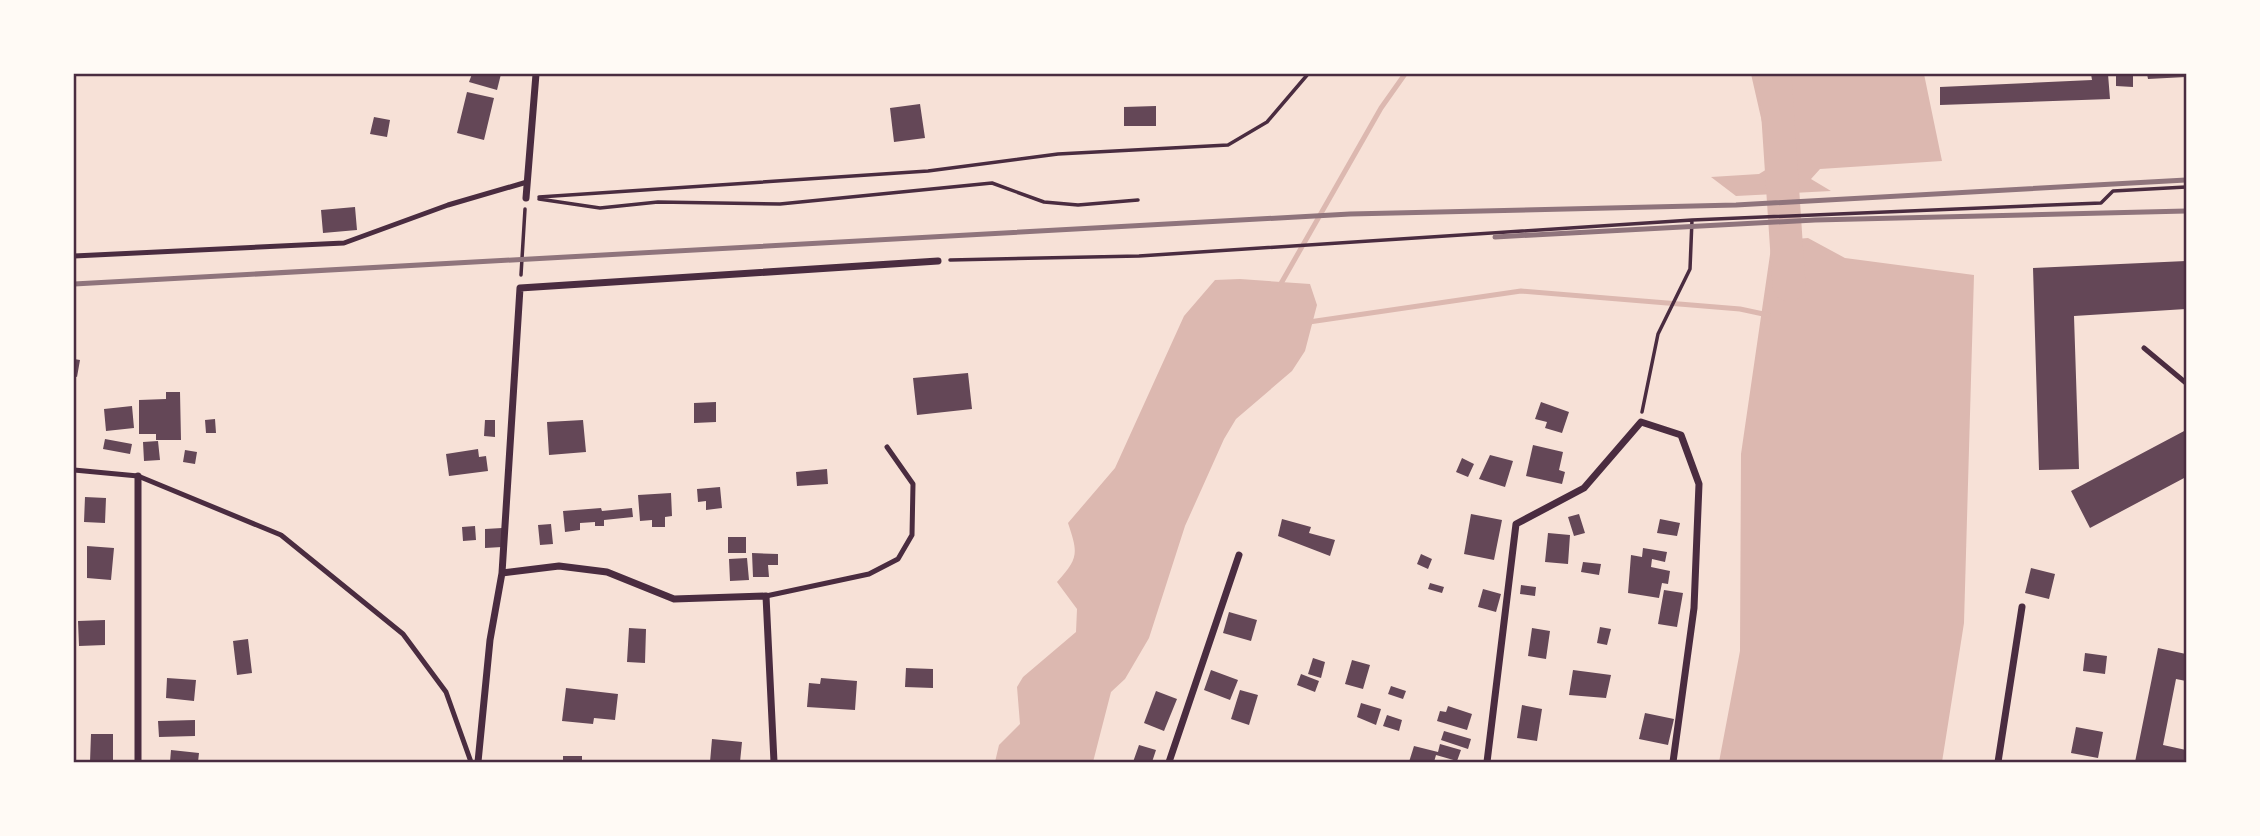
<svg xmlns="http://www.w3.org/2000/svg" width="2260" height="836" font-family="Arial,sans-serif">
<style>
.water{fill:#dcb8b0}
.lines{fill:none;stroke-linecap:round;stroke-linejoin:round}
.stream{stroke:#dcb8b0;stroke-width:5}
.river{stroke:#dcb8b0;stroke-width:33}
.building{fill:#644757}
.path{stroke:#4a2c40;stroke-width:3.5}
.service{stroke:#4a2c40;stroke-width:5}
.minor{stroke:#4a2c40;stroke-width:7}
.rail{stroke:#8f747c;stroke-width:5}
.neatline{fill:none;stroke:#4a2c40;stroke-width:2.5}
</style>
<rect width="100%" height="100%" fill="#f7e1d7"/>
<path class="water" d="M1751,74H1924L1942,161L1820,169L1811,179L1831,191L1736,196L1711,177L1759,174L1772,166Z
M1808,238L1845,258L1974,275L1964,623L1942,762H1719L1740,651L1741,454L1772,241Z
M1240,279L1310,284L1317,305L1305,351L1292,371L1236,419L1224,439L1185,526L1149,638L1125,679L1111,692L1093,762H995L999,745L1020,724L1017,687L1023,677L1076,632L1077,609L1057,582C1079,558 1078,553 1068,523L1115,468L1184,316L1215,280Z"/>
<g class="lines">
<path class="stream" d="M1279,287L1381,108L1405,74
M1309,322L1521,291L1740,309L1768,315"/>
<path class="river" d="M1775,74L1789,285"/>
</g>
<path class="building" d="M472,74H501L497,90L469,82Z
M2091,74H2108L2110,99L1940,105V87L2092,80Z
M2116,74H2133V87L2116,86Z
M2147,74H2186V77L2148,79Z
M467,92L494,98L484,140L457,133Z
M920,104L925,138L894,142L890,108Z
M1156,106V126H1124V107Z
M374,117L390,120L387,137L370,134Z
M355,207L357,230L323,233L321,210Z
M2186,261V309L2074,316L2079,469L2039,470L2033,268Z
M74,359L80,360L77,377L74,376Z
M968,373L972,409L917,415L913,378Z
M166,392H180L181,440H156V434H139V400L166,399Z
M716,402V422L694,423V403Z
M1541,402L1569,412L1562,433L1545,428L1547,422L1535,419Z
M132,406L134,428L106,431L104,409Z
M215,419L216,433H206L205,420Z
M485,420H495V437L484,436Z
M583,420L586,452L549,455L547,422Z
M2186,430V477L2090,528L2071,491Z
M105,439L132,444L130,454L103,449Z
M158,441L160,460L144,461L143,442Z
M1533,445L1563,452L1559,470L1565,472L1562,484L1526,476Z
M478,449L479,457L486,456L488,471L449,476L446,454Z
M185,450L197,452L195,464L183,462Z
M1490,455L1513,461L1505,487L1479,479Z
M1462,458L1474,464L1468,477L1456,472Z
M827,469L828,484L797,486L796,472Z
M720,487L722,508L706,510V501L698,502L697,489Z
M671,493L672,516L665,517V527H652V520L640,521L638,495Z
M85,497L106,498L105,523L84,522Z
M601,508L602,511L632,508L633,517L604,520V526H595V522L580,523V530L565,532L563,511Z
M1471,514L1502,520L1494,560L1464,554Z
M1579,514L1585,533L1574,536L1568,517Z
M1282,519L1311,527L1309,533L1335,540L1330,556L1278,536Z
M1660,519L1680,523L1677,536L1657,533Z
M551,524L553,544L540,545L538,525Z
M475,526L476,540L463,541L462,527Z
M502,528V547L485,548V529Z
M1548,533L1570,535L1568,564L1545,562Z
M728,537H746V553H728Z
M87,546L114,548L111,580L87,578Z
M1643,548L1667,552L1665,562L1652,559L1651,567L1670,571L1668,584L1662,583L1659,598L1628,593L1631,555L1642,557Z
M752,553L778,554V565H768L769,577H753Z
M1421,554L1432,559L1428,569L1417,564Z
M747,558L749,580L730,581L729,559Z
M1583,562L1601,564L1599,575L1581,572Z
M2031,568L2055,574L2049,599L2025,593Z
M1430,583L1444,587L1442,593L1428,589Z
M1521,585L1536,587L1535,596L1520,594Z
M1483,589L1501,594L1496,612L1478,607Z
M1664,590L1683,593L1677,627L1658,624Z
M1229,612L1257,620L1251,641L1223,633Z
M105,620V645L79,646L78,621Z
M1600,627L1611,629L1607,645L1597,643Z
M629,628L646,629L645,663L627,662Z
M1532,628L1550,631L1546,659L1528,656Z
M248,639L252,673L237,675L233,641Z
M2158,648L2186,654V681L2176,679L2163,745L2186,750V762H2135Z
M2085,653L2107,656L2105,674L2083,671Z
M1313,658L1325,662L1321,678L1308,674Z
M1352,660L1370,665L1363,689L1345,684Z
M906,668L933,669V688L905,687Z
M1211,670L1238,680L1230,700L1204,690Z
M1573,670L1611,675L1606,698L1569,695Z
M1301,674L1319,681L1315,692L1297,685Z
M167,678L196,680L194,701L166,698Z
M821,678L857,681L855,710L807,707L809,683L820,684Z
M1391,686L1406,691L1403,699L1388,694Z
M566,688L618,694L615,720L594,718L593,724L562,721Z
M1240,690L1258,695L1249,725L1231,719Z
M1156,691L1177,699L1164,731L1144,723Z
M1361,703L1381,709L1376,725L1357,717Z
M1522,705L1542,709L1537,741L1517,738Z
M1448,706L1472,714L1467,730L1437,721L1440,711L1446,712Z
M1645,713L1674,719L1668,745L1639,739Z
M1387,715L1402,720L1399,731L1383,726Z
M195,720V736L159,737L158,721Z
M2076,727L2103,732L2098,758L2071,753Z
M1444,731L1471,739L1468,749L1441,740Z
M91,734H113V762H90Z
M712,739L742,742L740,762H710Z
M1440,744L1461,750L1457,761L1436,755L1434,762H1409L1414,746L1438,752Z
M1139,745L1156,750L1152,762H1133Z
M171,750L199,753L198,762H170Z
M563,756H582V762H563Z"/>
<g class="lines">
<path class="path" d="M539,197L928,171L1058,154L1228,145L1267,122L1308,74
M539,199L600,208L658,202L780,204L992,183L1044,202L1078,205L1138,200
M950,260L1139,256L1692,220L2101,203L2113,191L2186,187
M521,275L525,209
M1642,412L1658,334L1690,269L1692,220"/>
<path class="service" d="M74,256L344,243L448,205L527,182
M2144,348L2186,383
M74,470L138,476L281,535L403,634L446,692L471,762
M766,596L869,574L898,559L912,535L913,484L887,447"/>
<path class="minor" d="M526,198L536,74
M502,573L559,566L607,572L674,599L766,596L774,762
M138,762V476
M478,762L490,640L502,573L520,288L938,261
M1169,762L1239,555
M1487,762L1516,524L1584,488L1641,422L1681,435L1699,484L1694,608L1673,762
M1998,762L2022,607"/>
<path class="rail" d="M1495,237L1815,220L2186,211
M74,284L1350,214L1736,205L2186,180"/>
</g>
<rect width="2260" height="836" fill="none" stroke="#fffaf5" stroke-width="150"/>
<rect x="75" y="75" width="2110" height="686" class="neatline"/>
</svg>
